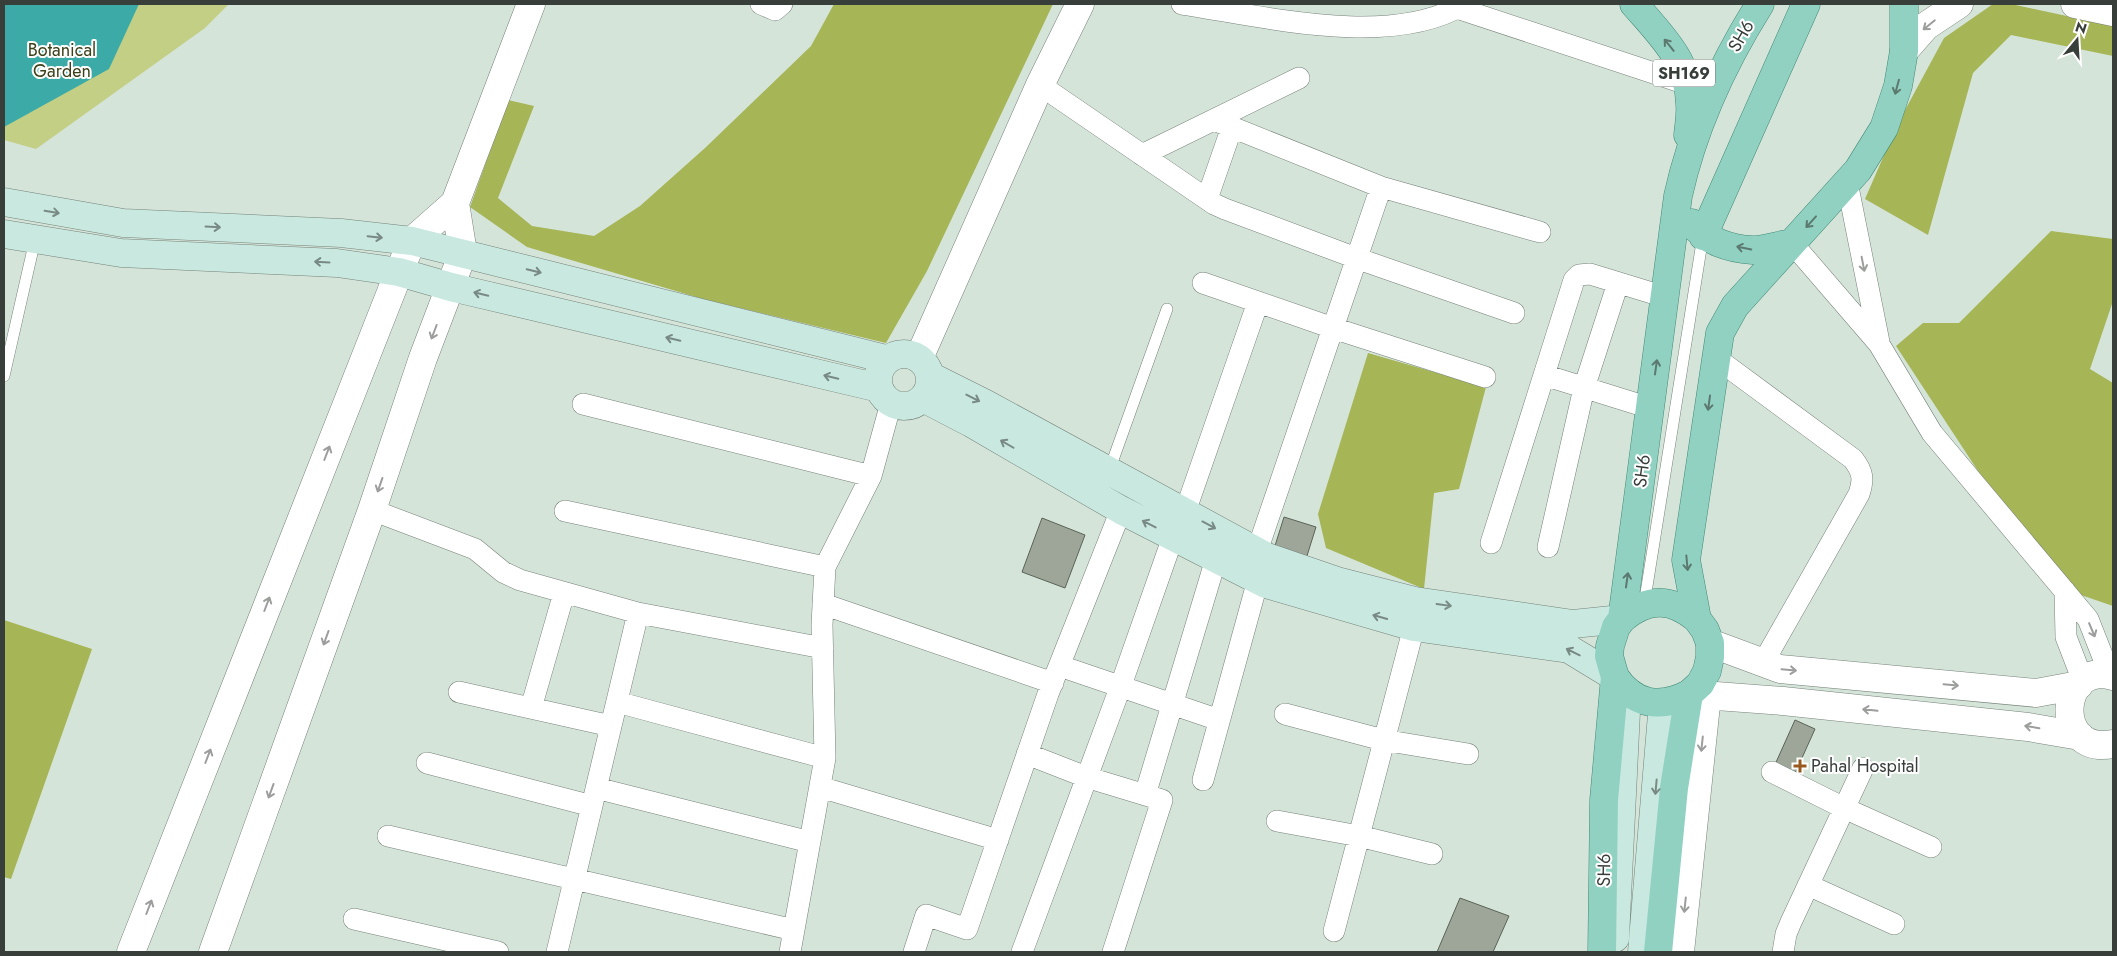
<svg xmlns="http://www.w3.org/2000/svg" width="2117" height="956" font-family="Jost,sans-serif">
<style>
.green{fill:#c2cf85}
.forest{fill:#a6b555}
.water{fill:#3caaa6}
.building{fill:#9da699;stroke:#5b6357}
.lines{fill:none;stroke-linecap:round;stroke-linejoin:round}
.service-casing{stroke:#76837a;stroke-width:12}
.minor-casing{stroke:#76837a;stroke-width:22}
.tertiary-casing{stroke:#76837a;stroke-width:29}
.secondary-casing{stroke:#76837a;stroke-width:29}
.primary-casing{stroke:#428a76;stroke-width:29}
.service{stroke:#fff;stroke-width:11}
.minor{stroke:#fff;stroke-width:21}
.tertiary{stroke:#fff;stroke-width:28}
.secondary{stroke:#c8e8e0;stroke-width:28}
.primary{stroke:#91d1c1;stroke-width:28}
.oneway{stroke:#9c9e9c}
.oneway2{stroke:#5c7970}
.oneway3{stroke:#798a85}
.poi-dot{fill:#97591e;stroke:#fff;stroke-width:2}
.labels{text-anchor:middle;stroke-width:4;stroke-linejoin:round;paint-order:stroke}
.shield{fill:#fff;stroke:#747875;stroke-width:1}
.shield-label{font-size:16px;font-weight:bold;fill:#383e3a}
.street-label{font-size:18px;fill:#383e3a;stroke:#fff}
.park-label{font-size:18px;fill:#3b4119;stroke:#fff}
.poi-label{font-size:18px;fill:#383e3a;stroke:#fff;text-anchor:start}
</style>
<rect width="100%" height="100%" fill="#d5e4d9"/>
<path class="green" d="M4,4H229L205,28L36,149L4,140Z"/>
<path class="forest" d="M834,4H1053L927,271L886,343L703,299L527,247L470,207L508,100L534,106L498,198L532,226L594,236L640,206L705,148L811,46Z
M1993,4H2011L2113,26V56L2011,35L1973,73L1928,235L1865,199L1898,123L1944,38Z
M2051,231L2113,239V301L2090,369L2113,383V606L2081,595L1980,474L1896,346L1923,323H1959Z
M1368,353L1486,387L1459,489L1434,493L1424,589L1326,548L1318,514Z
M4,620L92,649L11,879L4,877Z"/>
<path class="water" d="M4,4H139L109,69L4,127Z"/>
<path class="building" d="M1284,517L1316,527L1306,559L1274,549Z
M1042,518L1085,535L1065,588L1022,572Z
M1795,720L1815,729L1793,778L1773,769Z
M1460,898L1509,916L1493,952H1437Z"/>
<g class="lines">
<g class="service-casing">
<path id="service" d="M4,376L35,240
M1109,471L1167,309
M1644,605L1703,236"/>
</g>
<g class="minor-casing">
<path id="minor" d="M761,4L775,10L782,4
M1182,4C1262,16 1391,49 1464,4
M1457,8L1687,84
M1040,85L1214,204L1225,209L1356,258L1514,313
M1214,120L1381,187L1540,232
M1142,155L1299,78
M1847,182L1879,342
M1207,199L1232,127
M1792,243L1879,344L1932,433L2088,619L2110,675
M1203,283L1333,328L1485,377
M1716,358L1853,459C1863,472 1864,479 1859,494L1763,663
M1544,375L1650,408
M583,404L871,476
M372,510L475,549L503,572L520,580L638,613L823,648
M565,511L825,567
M1185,512L1258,302
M1491,543L1574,280L1579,275L1590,274L1665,297
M1548,547L1584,388L1618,283
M1257,551L1381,187
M2065,591L2066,637L2083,681
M823,604L1053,683
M1060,666L1219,720
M459,692L611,726
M617,702L825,758
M531,708L564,593
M1285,714L1383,740L1468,754
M1027,754L1086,777L1162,800L1113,952
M427,763L592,806
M1772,772L1844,808L1931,847
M1203,780L1258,580
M820,787L998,840
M596,788L810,842
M1145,795L1216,559
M1277,821L1359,836L1432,854
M388,836L794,930
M1808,885L1894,924
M354,919L498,952
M1334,931L1414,627
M557,952L638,613
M790,952L825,758L822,625L825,567L871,476L891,403
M914,952L926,915L967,929L1048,694L1121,510
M1022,952L1120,688L1173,537
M1783,952L1786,934L1791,922L1863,768"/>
</g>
<g class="tertiary-casing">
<path id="tertiary" d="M2075,4L2113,12
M1904,51L1926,26L1959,4
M919,358L1040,85L1080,4
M1710,643L1780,669L2036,693L2079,685
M2113,676C2058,660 2052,756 2113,744
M1689,694L1783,701L2028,727L2080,736
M131,952L399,272L412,241L455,203L531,4
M213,952L372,510L423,358L463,253L455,203
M1680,952L1707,695"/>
</g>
<g class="secondary-casing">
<path id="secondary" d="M4,202L123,223L341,233L412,241L886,359
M4,234L121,253L337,263L399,272L451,287L879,388
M878 380a26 26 0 1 1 52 0a26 26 0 1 1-52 0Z
M930,376L986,404L1267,557L1337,581L1415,601L1573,624L1622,619
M923,398L971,423L1121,510L1266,584L1414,627L1569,649L1615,677
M1615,938L1627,691
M1642,952L1663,703"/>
</g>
<g class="primary-casing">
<path id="primary" d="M1634,4C1660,34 1689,61 1690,104C1691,114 1689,125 1688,135
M1692,223C1705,241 1731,249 1752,250C1765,250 1779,245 1792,243
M1703,236L1806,4
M1622,619C1648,597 1672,598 1697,619
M1615,677C1634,705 1660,709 1689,694
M1602,952L1604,800L1615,677L1609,656L1610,646L1616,627L1622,619L1678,196C1693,128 1723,63 1760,4
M1658,952L1674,788L1689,694L1700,684L1707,671L1710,657V643L1705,630L1697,619L1686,560L1720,333L1735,306L1858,170L1884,128L1898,86L1904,51V4"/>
</g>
<use href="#service" class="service"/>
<use href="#minor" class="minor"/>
<use href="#tertiary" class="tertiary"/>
<use href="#secondary" class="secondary"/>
<use href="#primary" class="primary"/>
</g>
<defs><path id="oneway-shaft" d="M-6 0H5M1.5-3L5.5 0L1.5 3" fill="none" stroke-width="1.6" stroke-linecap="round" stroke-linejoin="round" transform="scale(1.25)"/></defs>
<g class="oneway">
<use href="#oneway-shaft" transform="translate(1929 25) rotate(141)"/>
<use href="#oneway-shaft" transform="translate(1863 264) rotate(79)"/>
<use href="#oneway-shaft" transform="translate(434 332) rotate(111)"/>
<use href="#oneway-shaft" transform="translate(327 453) rotate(-69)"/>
<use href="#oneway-shaft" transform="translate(380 485) rotate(109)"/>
<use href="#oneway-shaft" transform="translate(267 604) rotate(-69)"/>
<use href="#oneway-shaft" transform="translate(2092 630) rotate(67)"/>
<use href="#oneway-shaft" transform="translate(326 638) rotate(110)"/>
<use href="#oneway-shaft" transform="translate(1789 670) rotate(5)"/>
<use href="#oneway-shaft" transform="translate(1951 685) rotate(5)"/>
<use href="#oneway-shaft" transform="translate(1870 710) rotate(-174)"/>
<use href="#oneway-shaft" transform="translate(2032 727) rotate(-171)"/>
<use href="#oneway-shaft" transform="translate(1702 744) rotate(96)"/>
<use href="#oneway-shaft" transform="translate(208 756) rotate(-69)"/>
<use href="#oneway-shaft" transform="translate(271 791) rotate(110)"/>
<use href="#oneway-shaft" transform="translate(1685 905) rotate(96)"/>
<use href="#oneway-shaft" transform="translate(149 907) rotate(-69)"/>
</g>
<g class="oneway2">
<use href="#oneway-shaft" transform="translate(1669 45) rotate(-129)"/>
<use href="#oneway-shaft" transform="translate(1897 87) rotate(105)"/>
<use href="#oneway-shaft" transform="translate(1811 222) rotate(132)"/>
<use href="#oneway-shaft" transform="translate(1744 248) rotate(-169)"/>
<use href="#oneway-shaft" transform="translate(1656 367) rotate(-82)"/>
<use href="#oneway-shaft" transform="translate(1709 403) rotate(98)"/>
<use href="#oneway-shaft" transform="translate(1687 563) rotate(85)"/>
<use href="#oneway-shaft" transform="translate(1627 580) rotate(-82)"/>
</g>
<g class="oneway3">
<use href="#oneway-shaft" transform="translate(52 212) rotate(9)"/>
<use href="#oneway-shaft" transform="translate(213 227) rotate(3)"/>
<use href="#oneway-shaft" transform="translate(375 237) rotate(6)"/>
<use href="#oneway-shaft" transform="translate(322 262) rotate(-177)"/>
<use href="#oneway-shaft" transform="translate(534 271) rotate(14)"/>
<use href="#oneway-shaft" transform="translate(481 294) rotate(-167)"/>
<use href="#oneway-shaft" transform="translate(673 339) rotate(-167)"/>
<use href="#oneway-shaft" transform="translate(831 377) rotate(-167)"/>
<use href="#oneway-shaft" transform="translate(973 398) rotate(27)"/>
<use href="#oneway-shaft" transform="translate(1007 444) rotate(-150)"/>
<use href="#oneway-shaft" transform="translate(1149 524) rotate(-153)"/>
<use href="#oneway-shaft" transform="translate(1209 525) rotate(28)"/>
<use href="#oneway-shaft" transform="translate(1444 605) rotate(8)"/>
<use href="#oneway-shaft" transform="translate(1380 617) rotate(-164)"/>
<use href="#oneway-shaft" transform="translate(1573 652) rotate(-154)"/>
<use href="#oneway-shaft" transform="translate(1656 787) rotate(95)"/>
</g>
<path class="poi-dot" d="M1797.5 758.5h5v5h5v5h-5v5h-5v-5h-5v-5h5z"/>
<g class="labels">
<rect class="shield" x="1653" y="59.5" width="62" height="27" rx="4"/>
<g class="shield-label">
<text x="1684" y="79">SH169</text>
</g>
<g class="street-label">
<text transform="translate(1741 36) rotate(-60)" y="6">SH6</text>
<text transform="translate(1642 471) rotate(-82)" y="6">SH6</text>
<text transform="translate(1604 870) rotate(-89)" y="6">SH6</text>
</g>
<g class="park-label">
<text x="62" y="56">Botanical<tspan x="62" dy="21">Garden</tspan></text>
</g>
<g class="poi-label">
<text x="1811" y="772">Pahal Hospital</text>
</g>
</g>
<rect width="2117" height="956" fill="none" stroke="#383e3a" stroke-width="10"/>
<g transform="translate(2077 40) rotate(18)" stroke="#ffffff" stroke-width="4" paint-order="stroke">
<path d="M0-4L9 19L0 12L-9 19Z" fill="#383e3a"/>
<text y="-8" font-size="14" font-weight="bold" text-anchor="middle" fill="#383e3a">N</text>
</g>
</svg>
